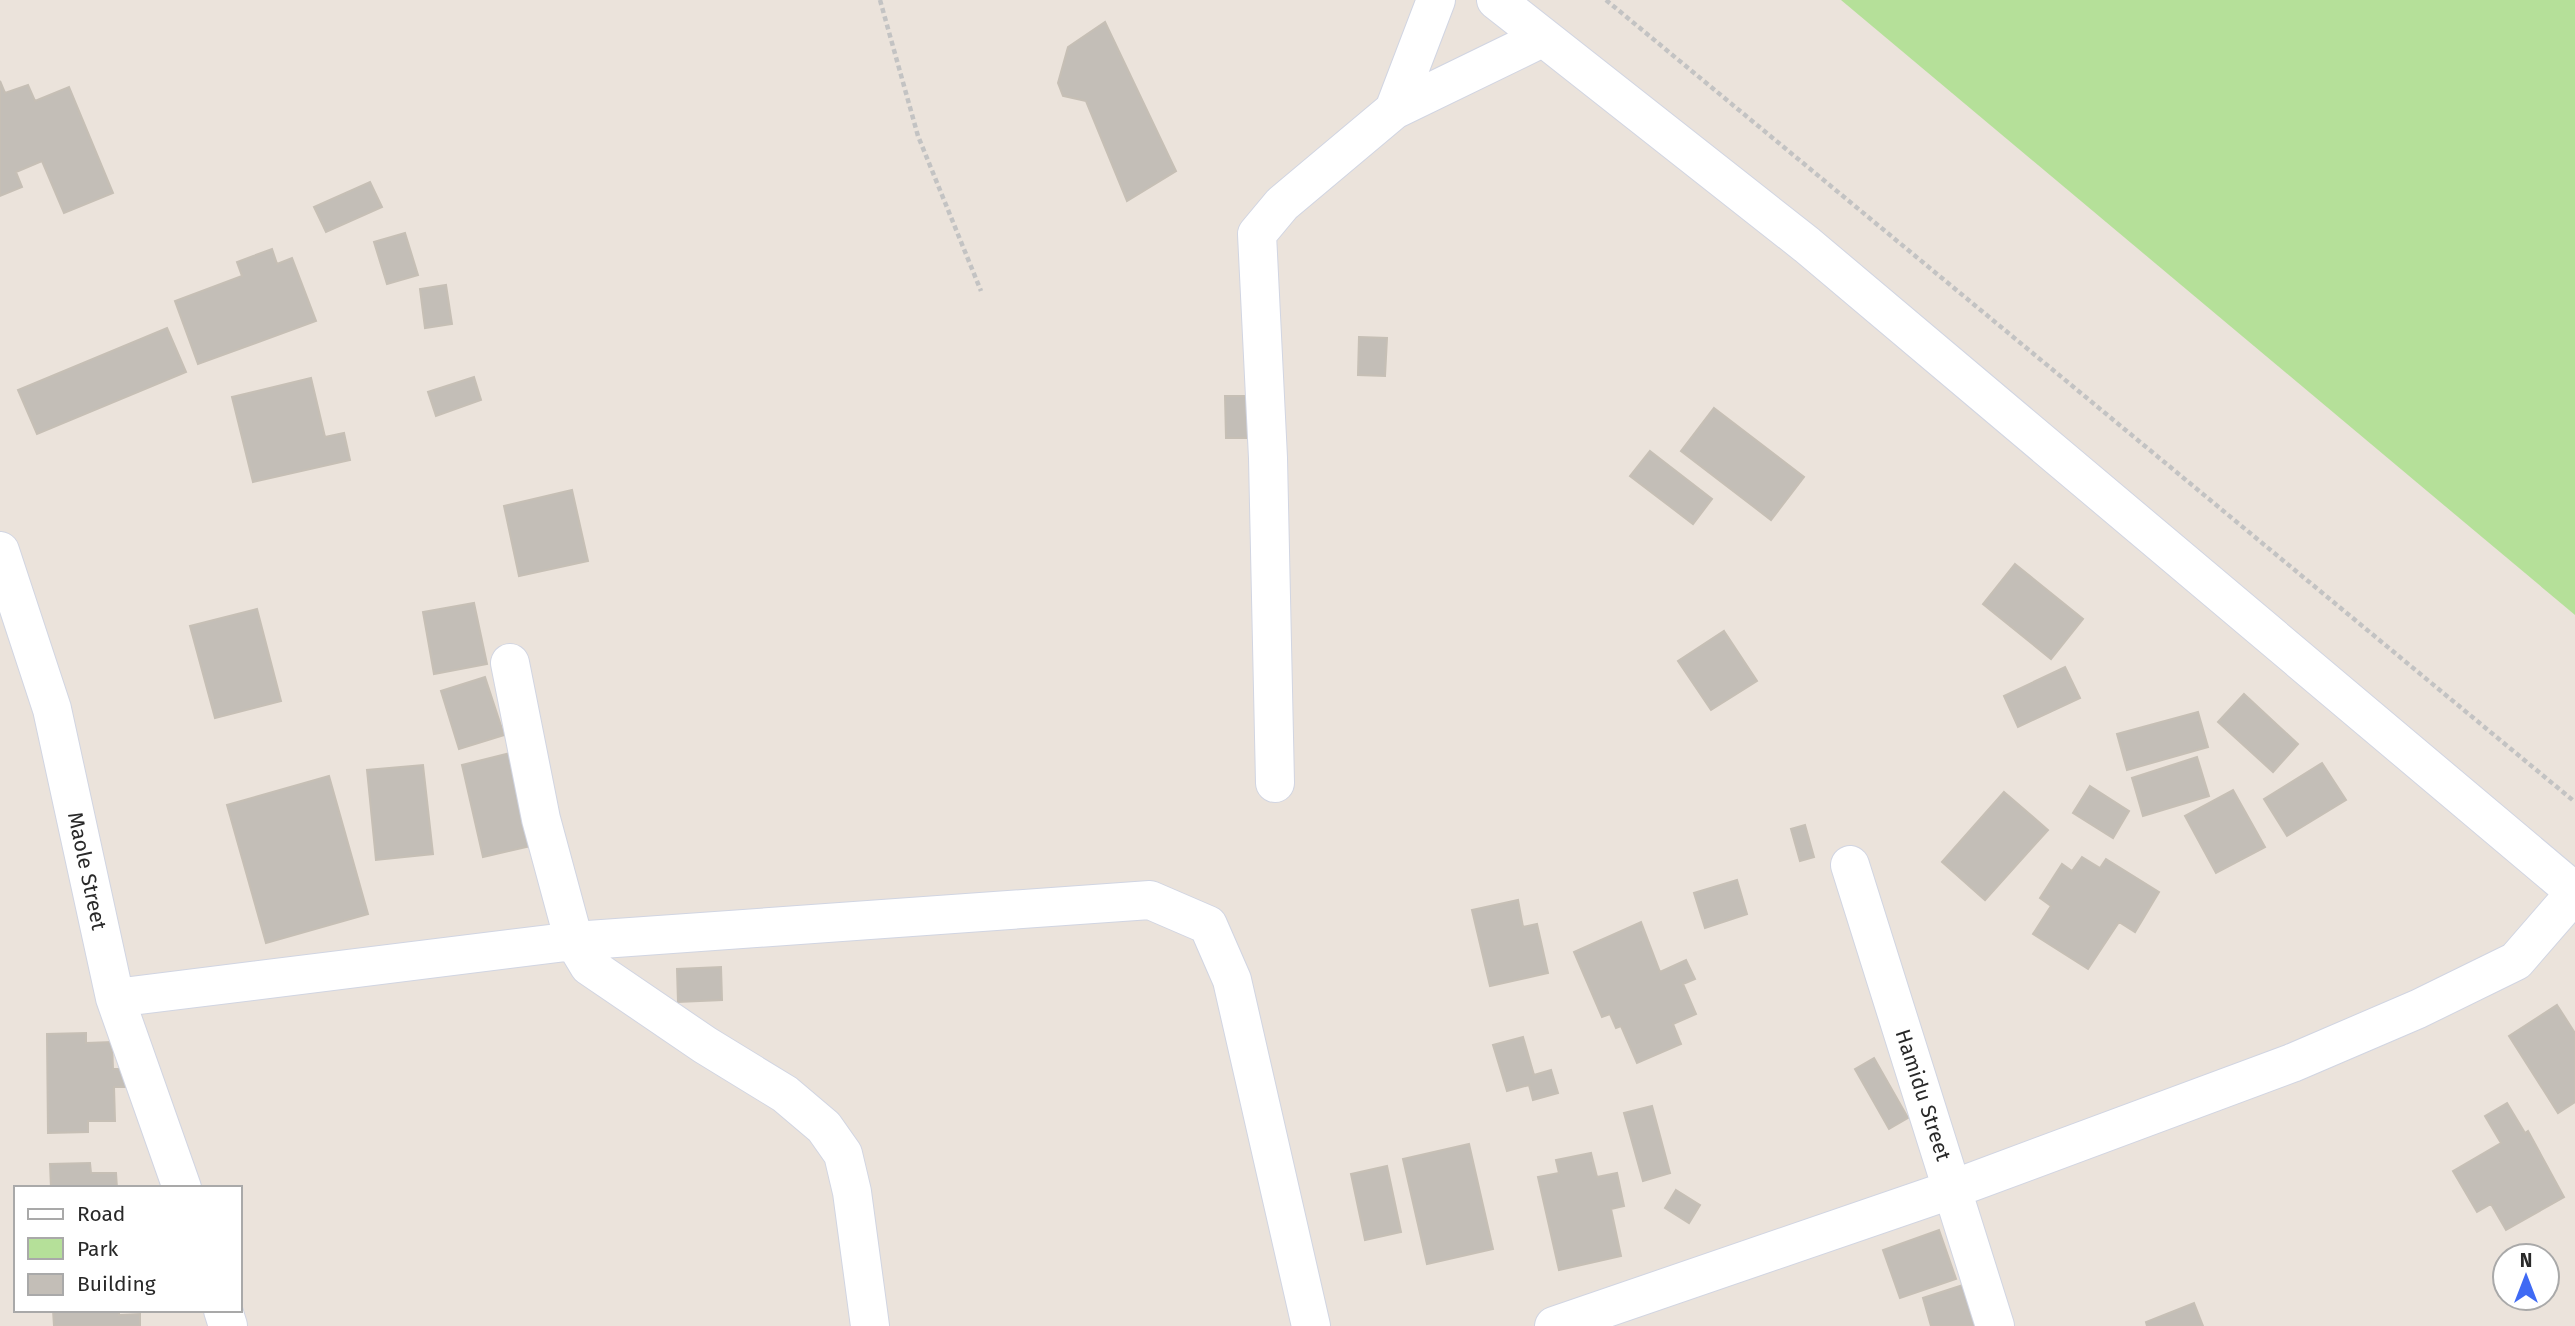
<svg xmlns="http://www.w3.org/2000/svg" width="2575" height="1326" font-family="'Fira Sans',sans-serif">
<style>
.green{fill:#b5e099}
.building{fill:#c3beb7;stroke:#c6bfb5;stroke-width:2}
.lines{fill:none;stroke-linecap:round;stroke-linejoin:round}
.minor-casing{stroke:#d1d5e2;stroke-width:40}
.path{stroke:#c3c3c3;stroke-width:4.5;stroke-dasharray:5 3.5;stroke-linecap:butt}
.minor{stroke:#fff;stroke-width:38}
.labels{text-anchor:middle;stroke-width:6;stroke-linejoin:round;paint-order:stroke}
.street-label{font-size:21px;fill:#292929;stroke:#fff}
</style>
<rect width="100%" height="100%" fill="#ebe3db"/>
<path class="green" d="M1841,0H2575V615Z"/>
<path class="building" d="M1105,22L1176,171L1127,201L1086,101L1063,96L1058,83L1068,47Z
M0,81L5,93L28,85L35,101L69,87L113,193L64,213L42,161L16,172L22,187L0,196Z
M370,182L382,207L326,232L314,207Z
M405,233L418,275L387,284L374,242Z
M272,249L277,264L292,258L316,321L198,364L175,301L242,276L237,262Z
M446,285L452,324L425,328L420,289Z
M167,328L186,372L37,434L18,390Z
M1359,337L1387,338L1385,376L1358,375Z
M474,377L481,400L436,416L428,392Z
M311,378L325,437L344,433L350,460L253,482L232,397Z
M1225,396H1252V438H1226Z
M1714,408L1804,477L1771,520L1681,451Z
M1650,451L1712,499L1693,524L1630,476Z
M572,490L588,561L519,576L504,506Z
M2015,564L2083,619L2051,659L1983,604Z
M474,603L487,664L434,674L423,612Z
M257,609L281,701L215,718L190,626Z
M1724,631L1757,681L1711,710L1678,661Z
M2065,667L2080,698L2018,727L2004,696Z
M485,677L504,735L459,749L441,691Z
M2244,694L2298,744L2273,772L2218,722Z
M2198,712L2208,747L2127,770L2117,734Z
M514,752L535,845L483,857L462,765Z
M2197,757L2209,796L2143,816L2132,778Z
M2322,763L2346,800L2287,836L2264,799Z
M423,765L433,854L376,860L367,770Z
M329,776L368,914L266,943L227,805Z
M2090,786L2129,811L2113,838L2073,813Z
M2233,790L2265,847L2216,873L2185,816Z
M2004,792L2048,830L1985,900L1942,862Z
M1805,825L1814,857L1800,861L1791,829Z
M2082,857L2100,868L2106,859L2159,892L2135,932L2119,922L2088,969L2033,934L2051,906L2040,898L2062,864L2072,871Z
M1737,880L1747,914L1705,928L1694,893Z
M1518,900L1523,927L1537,924L1548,973L1490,986L1472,910Z
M1641,922L1660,972L1686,960L1695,979L1683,984L1696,1014L1673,1024L1681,1044L1637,1063L1621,1026L1616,1028L1610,1014L1602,1017L1574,952Z
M721,967L722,1000L678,1002L677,969Z
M2557,1005L2575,1033V1102L2558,1113L2509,1036Z
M86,1033V1043L112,1042L113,1069H134V1087H114L115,1121H88V1132L48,1133L47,1034Z
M1523,1037L1534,1075L1551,1070L1558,1093L1533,1100L1529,1085L1507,1091L1493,1045Z
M1874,1058L1908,1118L1889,1129L1855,1069Z
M2507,1103L2525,1133L2528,1131L2564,1197L2506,1230L2491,1204L2477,1212L2453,1171L2501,1143L2485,1116Z
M1652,1106L1670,1173L1643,1181L1624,1113Z
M1469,1144L1493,1249L1427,1264L1403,1159Z
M1591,1153L1597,1177L1617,1173L1624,1206L1611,1209L1621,1256L1559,1270L1538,1177L1559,1173L1556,1160Z
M90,1163L91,1173H116L117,1188H51L50,1164Z
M1387,1166L1401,1232L1365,1240L1351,1174Z
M1676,1190L1700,1205L1689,1223L1665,1208Z
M1939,1230L1956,1279L1900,1298L1883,1250Z
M1966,1284L1980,1326H1931L1923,1298Z
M2194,1303L2203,1326H2147L2146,1322Z
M53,1310H119V1315L140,1314V1326H54Z"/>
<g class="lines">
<g class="minor-casing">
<path id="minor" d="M1496,0L1807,245L2575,892
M1394,110L1436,0
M0,551L52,709L115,998L182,1188
M510,663L541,819L574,941L589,966L705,1045L785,1094L824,1127L843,1154L852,1192L870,1326
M1275,783L1268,458L1257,234L1282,204L1394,110L1542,38
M1850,865L1995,1326
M115,998L574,941L1150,900L1208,925L1232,980L1311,1326
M223,1310L228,1326
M1554,1326L1953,1189L2292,1063L2418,1009L2516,961L2575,893"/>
</g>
<path class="path" d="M880,0L918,136L981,291
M1606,0L2575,802"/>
<use href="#minor" class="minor"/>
</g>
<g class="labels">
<g class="street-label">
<text transform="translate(87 871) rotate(78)" y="7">Maole Street</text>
<text transform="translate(1923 1095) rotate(72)" y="7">Hamidu Street</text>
</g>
</g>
<rect x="14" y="1186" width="228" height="126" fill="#ffffff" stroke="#a9a9a9" stroke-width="2"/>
<rect x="28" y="1209" width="35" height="10" fill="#ffffff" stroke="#a9a9a9" stroke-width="2"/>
<text x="77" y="1221" font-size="21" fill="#292929">Road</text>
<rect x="28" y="1238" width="35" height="21" fill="#b5e099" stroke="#a9a9a9" stroke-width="2"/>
<text x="77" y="1256" font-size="21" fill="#292929">Park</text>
<rect x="28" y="1274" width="35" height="21" fill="#c3beb7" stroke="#a9a9a9" stroke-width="2"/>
<text x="77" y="1291" font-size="21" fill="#292929">Building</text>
<g transform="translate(2526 1277)"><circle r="33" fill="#ffffff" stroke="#a9a9a9" stroke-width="2"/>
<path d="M0-5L12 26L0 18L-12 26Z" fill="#3f6af4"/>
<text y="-10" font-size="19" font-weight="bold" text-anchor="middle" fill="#292929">N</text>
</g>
</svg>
